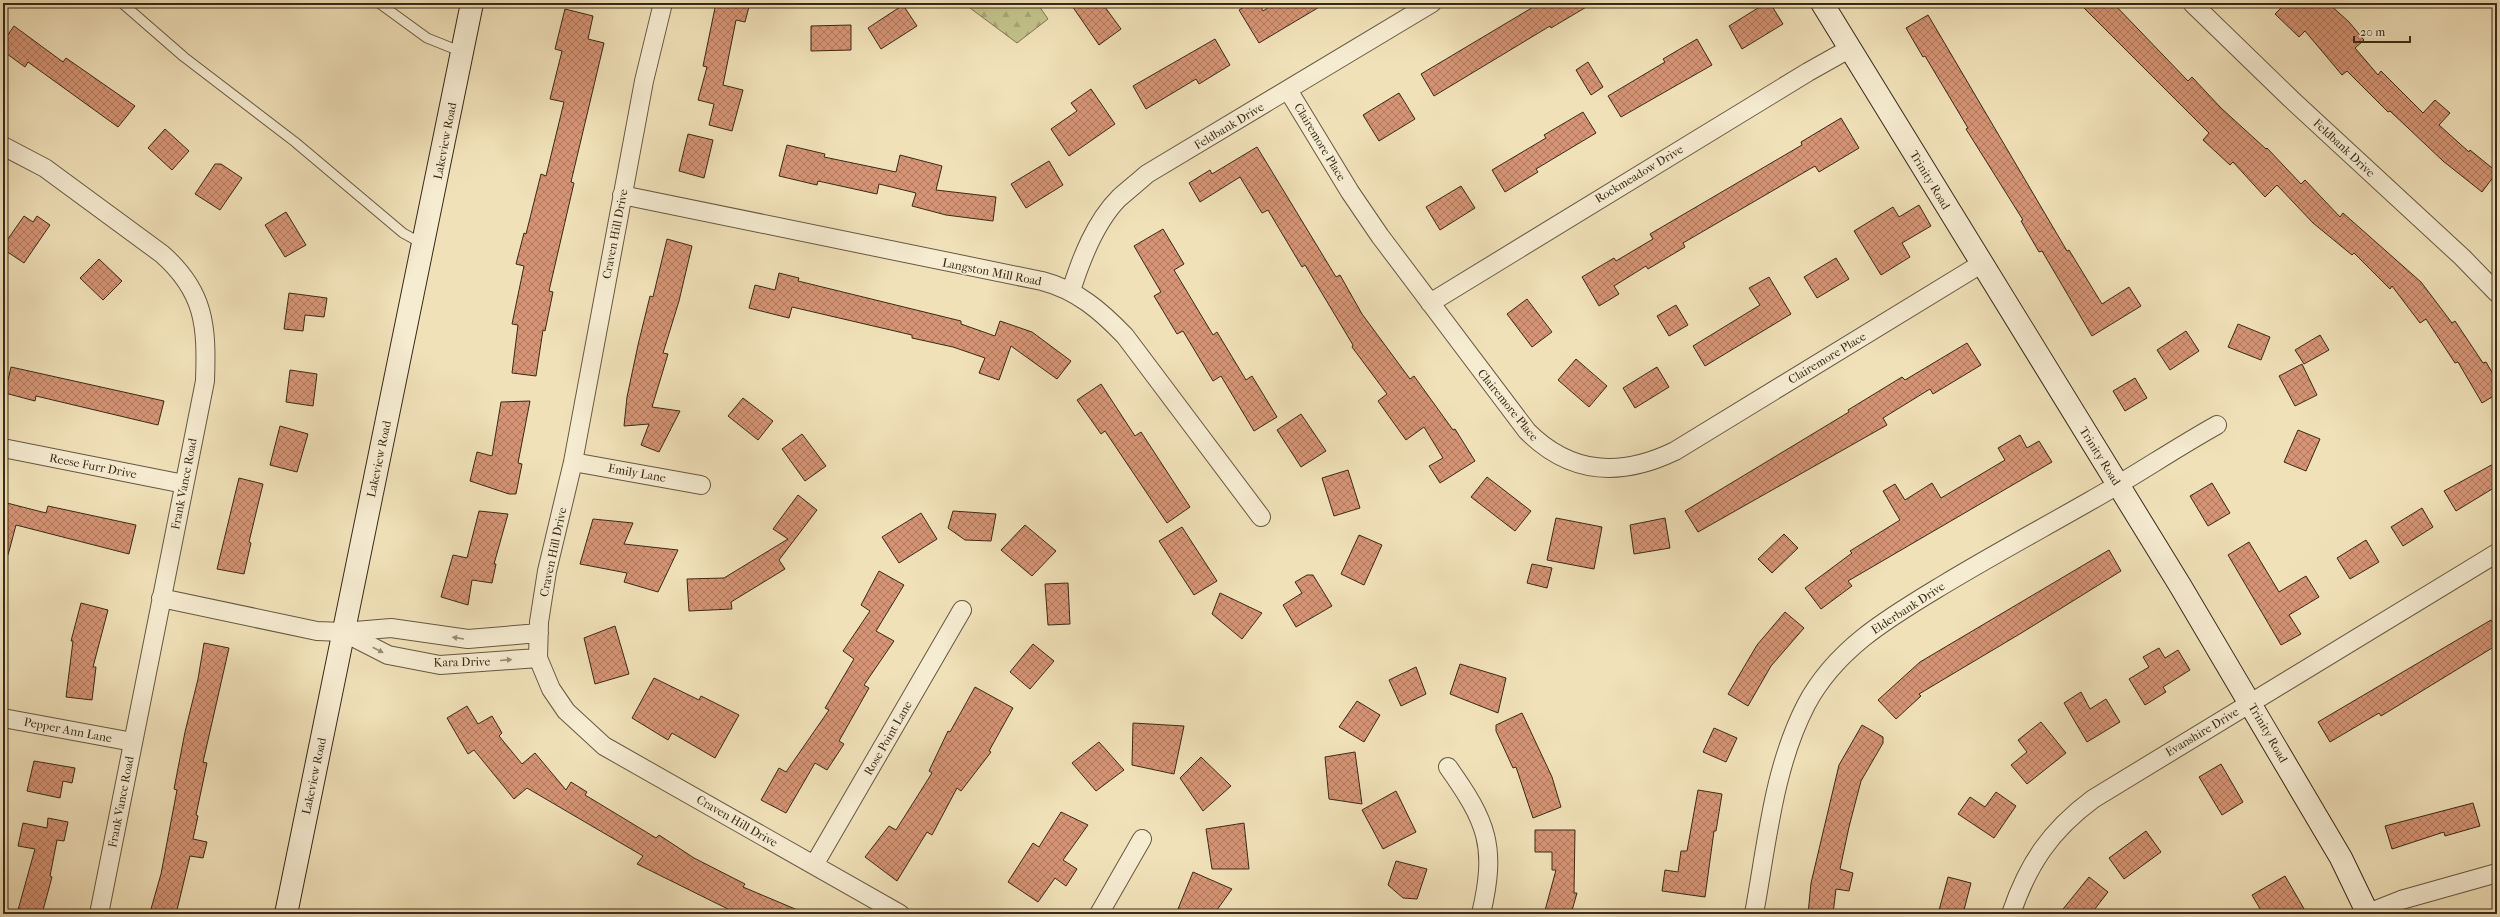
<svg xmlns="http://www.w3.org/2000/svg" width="2500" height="917" font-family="'IM FELL French Canon',serif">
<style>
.forest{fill:url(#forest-firs);stroke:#7d7651}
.building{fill:url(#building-cross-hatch);stroke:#382a18}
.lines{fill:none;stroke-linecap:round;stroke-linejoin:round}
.lane-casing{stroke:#665840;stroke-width:11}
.street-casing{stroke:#665840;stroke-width:20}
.secondary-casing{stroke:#382a18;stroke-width:24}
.lane{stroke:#f6ecd2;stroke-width:9}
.street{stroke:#f6ecd2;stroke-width:18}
.secondary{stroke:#f6ecd2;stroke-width:22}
.oneway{fill:#978b75}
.labels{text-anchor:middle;stroke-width:3;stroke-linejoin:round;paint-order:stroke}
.street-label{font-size:12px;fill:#382a18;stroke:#f6ecd2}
</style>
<defs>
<pattern id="forest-firs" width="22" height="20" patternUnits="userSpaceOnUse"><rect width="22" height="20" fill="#c2c18a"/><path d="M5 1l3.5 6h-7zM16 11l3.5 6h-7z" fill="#a7a676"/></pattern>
<pattern id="building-cross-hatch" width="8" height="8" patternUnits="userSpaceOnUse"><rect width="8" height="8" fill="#d69475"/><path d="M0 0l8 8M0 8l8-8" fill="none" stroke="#af795f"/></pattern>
</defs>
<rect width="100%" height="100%" fill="#f1e1b9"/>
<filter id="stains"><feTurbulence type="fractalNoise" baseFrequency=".005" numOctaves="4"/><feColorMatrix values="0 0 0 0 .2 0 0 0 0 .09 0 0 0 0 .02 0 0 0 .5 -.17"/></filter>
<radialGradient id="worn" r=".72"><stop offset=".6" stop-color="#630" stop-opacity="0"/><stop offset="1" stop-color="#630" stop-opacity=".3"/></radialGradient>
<path class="forest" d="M966,3H1037L1048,19L1017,43L966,5Z"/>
<path class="building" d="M716,3H750L745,22L736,20L723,85L743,90L732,131L709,125L714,104L698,100L707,67L703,66Z
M1070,3H1102L1121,29L1099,45Z
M1251,3H1259L1263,11L1276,3H1326L1259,43L1239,10Z
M1540,3H1593L1551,28L1550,26L1434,96L1421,74Z
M1766,3H1770L1783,24L1742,49L1729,26Z
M2079,3H2113L2188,81L2192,77L2221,108L2266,149L2267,148L2301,184L2305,180L2340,217L2343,213L2421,282L2452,323L2455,321L2483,363L2486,362L2497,381V394L2482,403L2458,362L2455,363L2426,319L2420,323L2392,286L2390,289L2354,253L2352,255L2313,223L2277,185L2265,197L2233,162L2230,165L2203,140L2209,133Z
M2286,3H2328L2349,22L2364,40L2355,48L2378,75L2381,71L2423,113L2435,100L2450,113L2439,125L2469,152L2470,150L2497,172L2482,192L2443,161L2390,111L2388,112L2347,71L2342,75L2305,31L2299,37L2275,14Z
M903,5L917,26L881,49L868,28Z
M565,9L593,16L588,39L604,43L571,182L574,183L549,291L553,292L545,331L543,330L536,376L512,373L518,325L512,324L524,266L516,264L524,233L526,234L541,174L546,176L564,102L550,99L562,51L555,49Z
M1928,15L2067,251L2069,250L2102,304L2129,287L2141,306L2092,336L2042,251L2039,252L2021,221L2023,220L1966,129L1968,128L1925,56L1923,57L1906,28Z
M851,25V50L811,51V26Z
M14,26L63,62L66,58L135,106L118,127L28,62L25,67L3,51V42Z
M1215,39L1230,65L1199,84L1196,79L1146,109L1133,86Z
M1697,39L1712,65L1621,117L1608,96L1665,62L1663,59Z
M1588,62L1603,87L1591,95L1576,70Z
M1091,89L1115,124L1069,156L1051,129L1077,111L1071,103Z
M1399,93L1415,119L1379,141L1363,115Z
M1583,112L1596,133L1536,169L1538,172L1505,192L1492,170L1546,138L1544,135Z
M1841,118L1859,148L1819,172L1815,166L1683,243L1685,247L1648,269L1646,266L1614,286L1619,294L1599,306L1582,277L1614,258L1616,261L1653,239L1650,234L1802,145L1801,142Z
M165,129L189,151L172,170L148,148Z
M688,134L713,140L704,178L679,171Z
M787,145L825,154L824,157L896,172L900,155L942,166L936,190L996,197L993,221L946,215L912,206L916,193L879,184L877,194L818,181L817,185L779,176Z
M1257,147L1336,277L1340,275L1362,314L1410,379L1414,376L1453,430L1455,429L1475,461L1440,483L1429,466L1443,458L1424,427L1406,440L1378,401L1387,394L1352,347L1353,345L1305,265L1302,267L1268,210L1262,213L1240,177L1200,202L1189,183L1210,170L1212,174Z
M1049,161L1063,185L1026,208L1011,184Z
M215,164H221L242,178L220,210L195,194Z
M1461,186L1475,208L1440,230L1426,207Z
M1919,205L1931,226L1902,243L1910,257L1881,275L1854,231L1893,207L1899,217Z
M286,212L306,245L285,257L265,225Z
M24,216L33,222L37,216L50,225L24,263L3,249V246Z
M1163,229L1184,264L1174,270L1213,335L1217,332L1246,380L1252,376L1277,417L1254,431L1221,376L1213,381L1183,331L1177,334L1154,296L1161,292L1134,246Z
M667,239L692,246L679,301L663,353L668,354L652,407L680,411L659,452L641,445L649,424L624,426L627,397L638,345L650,296L653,297Z
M1836,258L1849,279L1817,298L1804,277Z
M99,259L122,281L103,300L80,278Z
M779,273L799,278L798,281L961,321V324L995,336L1000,321L1032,332L1071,361L1057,379L1011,346L999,380L979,373L985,358L953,347L912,338V335L792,307L789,318L749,308L755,285L775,290Z
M1769,277L1791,314L1705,366L1693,346L1760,305L1749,288Z
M289,293L327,298L324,317L305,315L303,331L284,329Z
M1527,299L1552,332L1532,347L1507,314Z
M1676,305L1688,325L1669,336L1657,316Z
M2238,324L2270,337L2261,360L2228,347Z
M2186,331L2199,351L2170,370L2157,350Z
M2320,335L2329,350L2304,364L2295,350Z
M1967,343L1981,365L1933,394L1930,389L1883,418L1887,425L1698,532L1685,511L1849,412L1848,410L1902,377L1905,380Z
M1576,359L1607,386L1589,407L1558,380Z
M2302,364L2317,395L2295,406L2279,376Z
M11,367L164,401L158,425L36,396L35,401L5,393Z
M1657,367L1669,387L1635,408L1623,388Z
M290,370L317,374L313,406L286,402Z
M2135,378L2147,398L2125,411L2113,391Z
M1101,384L1135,436L1141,432L1190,507L1167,523L1105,431L1101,434L1077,400Z
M743,398L773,421L758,440L728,416Z
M530,401L518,463L522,464L516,494H509L470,481L477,452L492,456L501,402Z
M1301,414L1326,451L1301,467L1277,430Z
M280,426L308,434L297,472L270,465Z
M2298,430L2320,439L2306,471L2284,462Z
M802,434L826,466L805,481L782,449Z
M2020,435L2027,448L2039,441L2052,462L1848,581L1852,586L1821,609L1805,588L1852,553L1850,551L1900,520L1883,491L1895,484L1905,500L1932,483L1941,498L2005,460L1998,448Z
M2497,462V486L2456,511L2444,491Z
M1348,470L1360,508L1334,516L1322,478Z
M1487,477L1531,511L1515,531L1471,497Z
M239,478L263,484L249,542L251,543L244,574L217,569Z
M2212,483L2230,513L2208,526L2190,496Z
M798,495L817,510L779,560L785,569L731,602L732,609L689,611L687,579L724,578L788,539L773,529Z
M3,502L46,513L48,506L136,525L129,554L16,525L8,555L3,554Z
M2422,508L2433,527L2403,546L2391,527Z
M479,511L508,514L494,564H496L492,583L472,580L468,605L441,597L453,555L467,558Z
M953,511L996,514L991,541L965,540L948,528Z
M921,513L937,539L899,563L882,537Z
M1556,518L1602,527L1594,569L1547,560Z
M1665,518L1670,548L1634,554L1630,525Z
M593,519L633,523L624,544L678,550L658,592L624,582L627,573L580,564Z
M1025,525L1056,551L1032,576L1001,550Z
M1182,527L1217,581L1194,595L1159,541Z
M1784,534L1798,548L1772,573L1758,559Z
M1359,535L1382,545L1364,585L1341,574Z
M2366,540L2379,562L2350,579L2337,558Z
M2249,542L2279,592L2306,576L2319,597L2289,615L2301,634L2281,645L2228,555Z
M2109,550L2121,571L2023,632L1919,694L1921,696L1896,719L1878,700L1920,662Z
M1532,564L1552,568L1547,588L1527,583Z
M879,571L904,585L876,631L894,641L864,685L869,688L839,741L844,744L827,770L815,763L786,813L761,800L779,768L786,772L829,710L825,708L854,659L843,651L870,611L861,605Z
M1307,575H1313L1332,606L1296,627L1283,605L1302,593L1295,582Z
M1068,583L1070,624L1048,625L1045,584Z
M1220,593L1262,613L1242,639L1212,614Z
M81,603L108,610L93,667H96L92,700L66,697L73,641H71Z
M1785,612L1804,628L1771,666L1748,706L1728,694L1757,645Z
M2491,620L2497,630V645L2381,716L2379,713L2330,742L2318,722Z
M615,626L629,674L595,684L584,638Z
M204,643L229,648L203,762L207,763L196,815L198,816L193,839L207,842L203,858L190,856L176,914H172L151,909L161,874L177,790L174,789L185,732L198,679Z
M1033,644L1054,661L1030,689L1010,672Z
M2159,648L2165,658L2178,650L2190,670L2163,687L2166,692L2145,705L2129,679L2149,667L2143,657Z
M1460,664L1506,678L1498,713L1450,694Z
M1416,667L1426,694L1401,706L1389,680Z
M654,678L699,700L701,696L739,715L715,758L672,733L668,740L632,718Z
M975,687L1013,708L989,751L991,752L961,791L957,788L932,835L927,832L897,881L865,857L889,826L896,830L932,773L929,771L948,731L950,732Z
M2081,692L2090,709L2106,699L2120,722L2087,742L2064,703Z
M1357,701L1380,715L1364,742L1339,727Z
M467,706L478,724L492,716L502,733L499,736L522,764L535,753L566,790L571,782L587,792L585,795L600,804L656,838L659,835L694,858L745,884L743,887L807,914H738L637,864L643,856L527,788L514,799L474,750L468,754L447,718Z
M1522,713L1552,777L1561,807L1533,818L1516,767L1513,768L1496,731V725Z
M2041,722L2066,753L2027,784L2011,765L2027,752L2018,740Z
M1133,723L1184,726L1174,774L1132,765Z
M1862,725L1883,737V743L1861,781L1849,827L1840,869L1853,873L1849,891L1836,889L1833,914H1808L1811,883L1839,765Z
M1714,728L1737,738L1726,762L1703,752Z
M1099,742L1124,770L1096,791L1072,763Z
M1355,752L1362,804L1329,799L1325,757Z
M1201,757L1231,786L1203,811L1180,778Z
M34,761L75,768L72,783L63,781L60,798L27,791Z
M2221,764L2243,802L2222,815L2199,777Z
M1698,790L1722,794L1716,831H1714L1705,897L1662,891L1665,870L1678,872L1681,851H1687Z
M1396,791L1416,832L1383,849L1362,810Z
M1996,792L2016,806L1994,838L1958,814L1970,797L1985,807Z
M2473,803L2480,826L2445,836L2444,832L2392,849L2385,826Z
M1061,812L1088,825L1063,860L1077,869L1066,886L1055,878L1038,902L1008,882L1033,843L1039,847Z
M48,818L68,822L64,841L57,840L50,876L52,877L42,914H35L18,910L35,849L18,846L23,823L47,828Z
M1244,823L1249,869H1212L1206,829Z
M1535,830H1575L1574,893H1577L1571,914H1544L1556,870H1552V852H1535Z
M2146,831L2161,852L2124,879L2109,858Z
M1396,861L1427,869L1417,899L1403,898L1388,885Z
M1193,872L1232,889L1214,914H1188L1178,909Z
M2285,876L2307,914H2263L2252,895Z
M1948,877L1971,883L1963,914H1938Z
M2089,877L2108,892L2091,914H2059Z"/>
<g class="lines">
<g class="lane-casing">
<path id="lane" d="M122,3L184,57L295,142L403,233L423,244
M379,3L427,38L462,52"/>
</g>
<g class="street-casing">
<path id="street" d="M663,3L644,81L573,462L547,571L539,622L538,658L551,689L566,711L604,746L900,914
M2192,3L2291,99L2462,257L2497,293
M1288,90L1350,192L1380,236L1527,431C1571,475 1621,477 1675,451L1981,264
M3,146L45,168L162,254C205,292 207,326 205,381L99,914
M622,195L1042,281C1077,290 1101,311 1125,336L1261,517
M1071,291C1081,259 1095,222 1119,198C1128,190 1138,182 1147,174L1432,3
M1430,303L1808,72L1849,49
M3,448L184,484
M573,462L701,485
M161,598L317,631L343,632L391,628L468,639L539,633
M343,632L388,655L440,665L538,658
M3,718L133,742
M1448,767C1487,822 1497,846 1481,914
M814,865L962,610
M2368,913L2401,900L2497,873
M1099,914L1142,839
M1754,914C1767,844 1773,769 1806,705C1836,648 1890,617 1943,585C1991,556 2041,529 2090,501C2133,477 2174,449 2217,425
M2011,914C2028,864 2050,831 2093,799L2497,553"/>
</g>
<g class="secondary-casing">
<path id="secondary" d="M1822,3L2181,587L2341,858L2368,914
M286,914L472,3"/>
</g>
<use href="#lane" class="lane"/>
<use href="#street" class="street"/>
<use href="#secondary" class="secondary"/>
</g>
<defs><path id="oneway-solid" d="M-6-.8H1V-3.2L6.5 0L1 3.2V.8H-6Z"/></defs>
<g class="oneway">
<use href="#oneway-solid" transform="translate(458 638) rotate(-171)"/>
<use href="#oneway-solid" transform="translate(378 650) rotate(27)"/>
<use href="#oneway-solid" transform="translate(506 660) rotate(-5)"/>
</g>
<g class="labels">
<g class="street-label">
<text transform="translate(1229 126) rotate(-31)" y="4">Feldbank Drive</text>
<text transform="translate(445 141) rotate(-79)" y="4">Lakeview Road</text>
<text transform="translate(1320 142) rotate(59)" y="4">Clairemore Place</text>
<text transform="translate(2344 148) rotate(43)" y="4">Feldbank Drive</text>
<text transform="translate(1639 174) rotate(-31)" y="4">Rockmeadow Drive</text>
<text transform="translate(1930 180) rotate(59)" y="4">Trinity Road</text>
<text transform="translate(615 234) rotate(-79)" y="4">Craven Hill Drive</text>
<text transform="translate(992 272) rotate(11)" y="4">Langston Mill Road</text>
<text transform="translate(1827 358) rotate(-31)" y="4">Clairemore Place</text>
<text transform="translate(1508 405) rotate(51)" y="4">Clairemore Place</text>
<text transform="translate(2100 456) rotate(58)" y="4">Trinity Road</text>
<text transform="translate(379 459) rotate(-78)" y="4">Lakeview Road</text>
<text transform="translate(93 466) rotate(11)" y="4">Reese Furr Drive</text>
<text transform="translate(637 473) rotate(10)" y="4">Emily Lane</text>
<text transform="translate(184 484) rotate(-79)" y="4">Frank Vance Road</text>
<text transform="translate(553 552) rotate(-78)" y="4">Craven Hill Drive</text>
<text transform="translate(1908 608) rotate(-33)" y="4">Elderbank Drive</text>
<text transform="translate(462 662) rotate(-1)" y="4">Kara Drive</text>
<text transform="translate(68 730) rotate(11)" y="4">Pepper Ann Lane</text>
<text transform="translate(2202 732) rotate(-31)" y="4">Evanshire Drive</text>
<text transform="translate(2268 733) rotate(60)" y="4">Trinity Road</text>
<text transform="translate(888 738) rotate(-60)" y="4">Rose Point Lane</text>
<text transform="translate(314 776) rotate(-78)" y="4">Lakeview Road</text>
<text transform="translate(121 802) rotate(-79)" y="4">Frank Vance Road</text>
<text transform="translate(737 821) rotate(30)" y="4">Craven Hill Drive</text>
</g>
</g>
<rect width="2500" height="917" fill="none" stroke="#f1e1b9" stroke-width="16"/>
<rect x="4" y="4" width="2492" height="909" fill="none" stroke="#382a18" stroke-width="2"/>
<rect x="8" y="8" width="2484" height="901" fill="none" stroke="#382a18"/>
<path d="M2354 36v6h56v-6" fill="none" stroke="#382a18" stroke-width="2"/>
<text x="2360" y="36" font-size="12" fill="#382a18" stroke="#f6ecd2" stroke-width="3" paint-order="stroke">20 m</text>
<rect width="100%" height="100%" filter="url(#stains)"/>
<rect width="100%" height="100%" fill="url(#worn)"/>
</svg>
